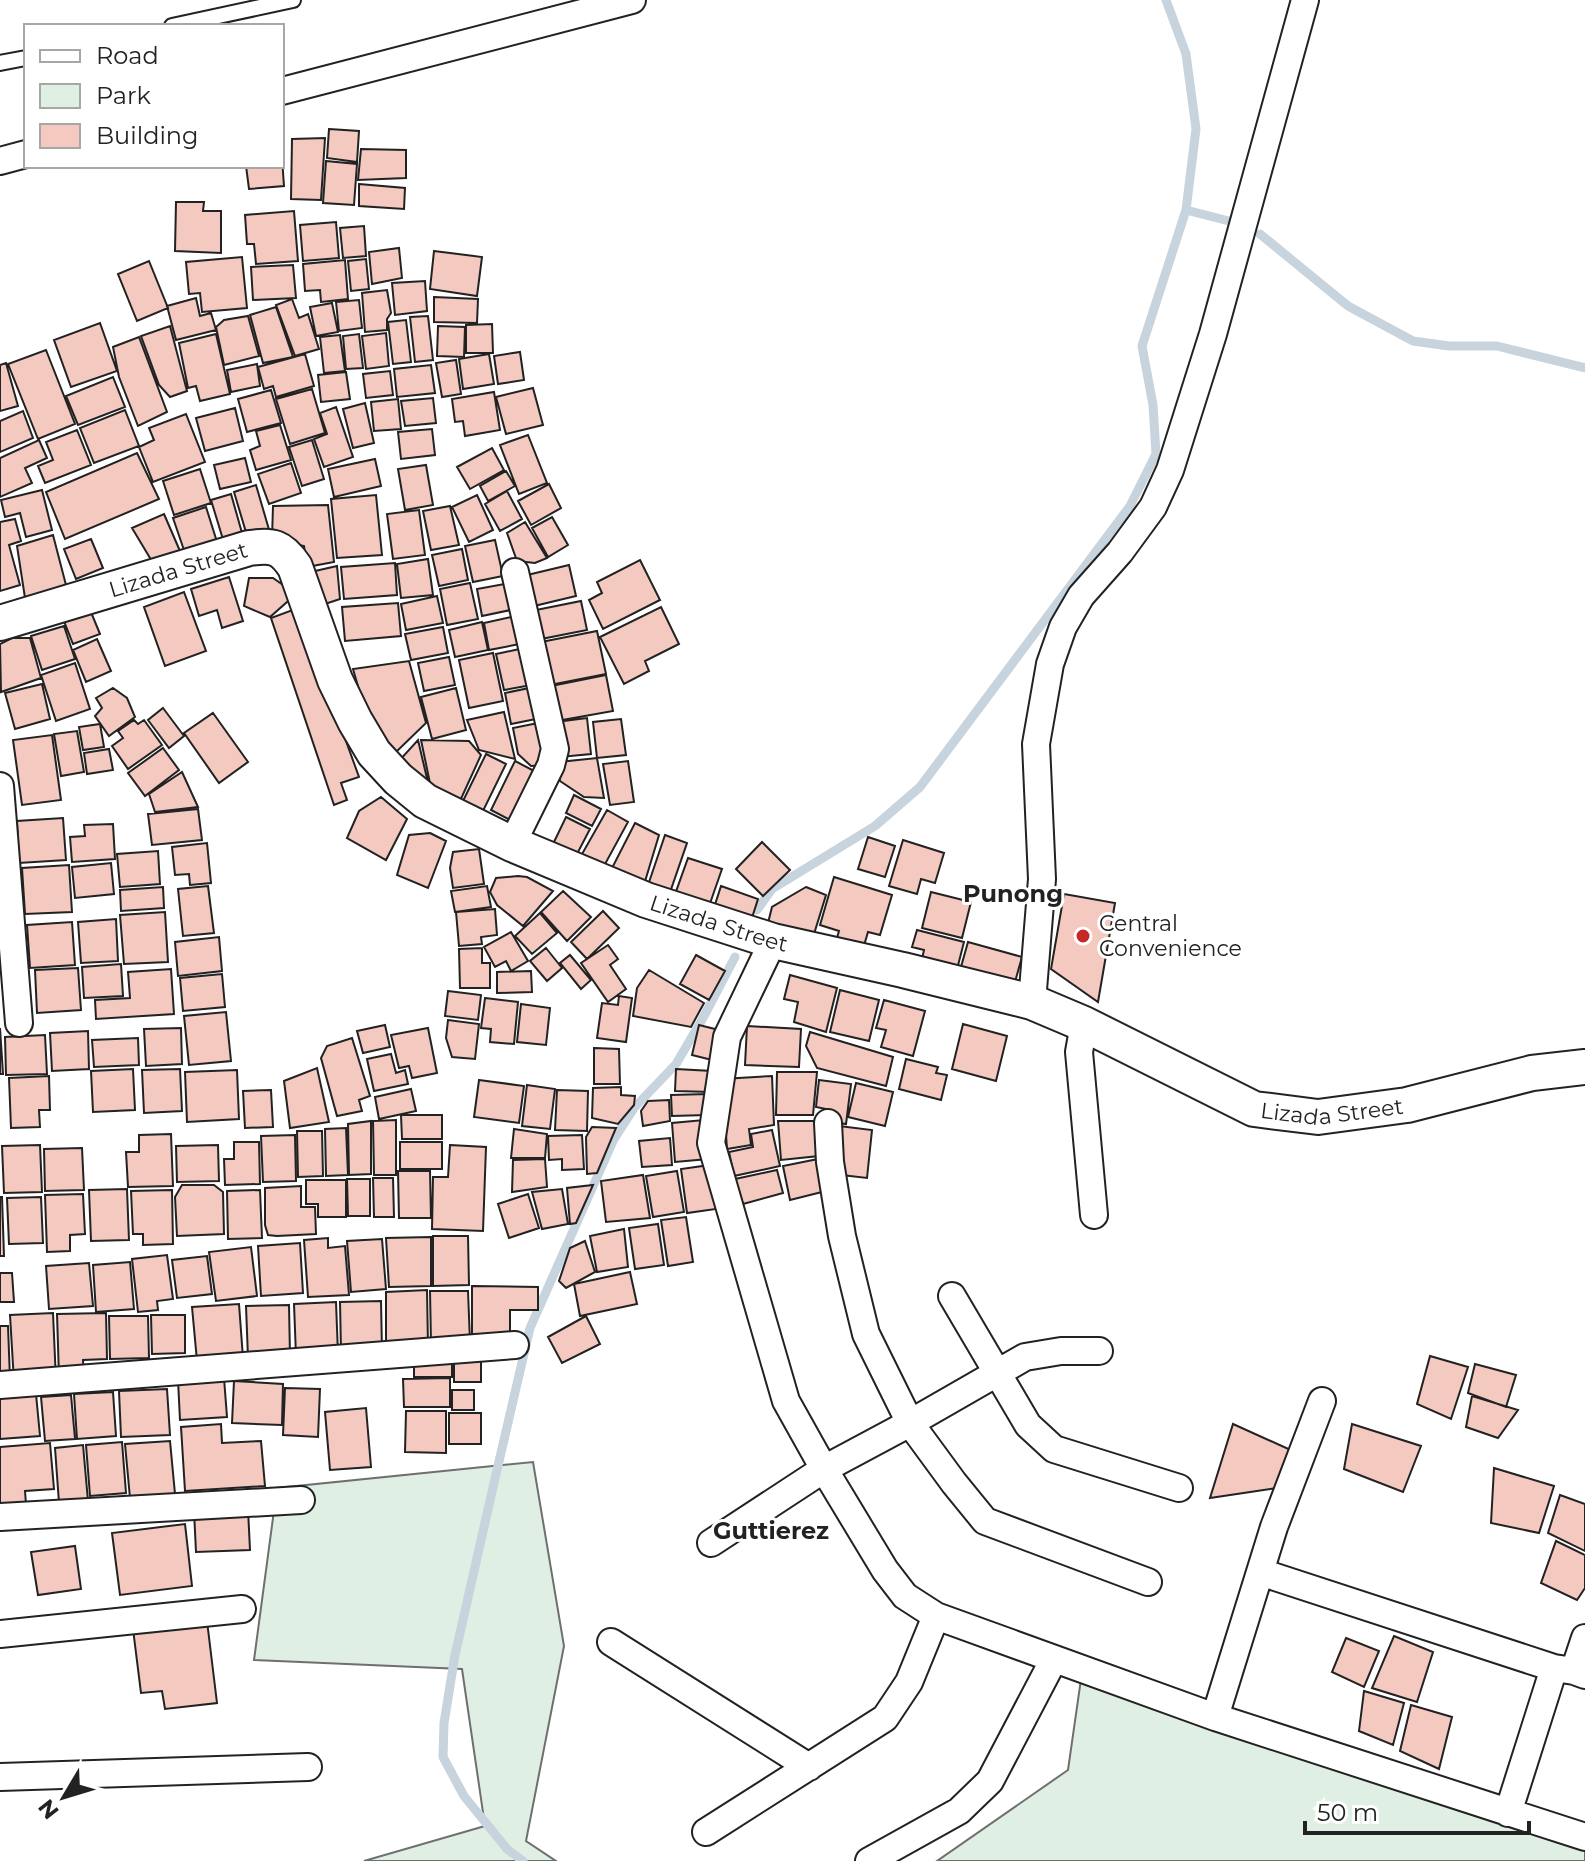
<svg xmlns="http://www.w3.org/2000/svg" width="1585" height="1861" font-family="Montserrat,sans-serif">
<style>
.green{fill:#e0efe3;stroke:#6f6f6f;stroke-width:2}
.lines{fill:none;stroke-linecap:round;stroke-linejoin:round}
.stream{stroke:#c7d3dd;stroke-width:9}
.building{fill:#f3c9c0;stroke:#222;stroke-width:2}
.service-casing{stroke:#222;stroke-width:18}
.minor-casing{stroke:#222;stroke-width:30}
.tertiary-casing{stroke:#222;stroke-width:38}
.service{stroke:#fff;stroke-width:14}
.minor{stroke:#fff;stroke-width:26}
.tertiary{stroke:#fff;stroke-width:34}
.poi-dot{fill:#c62828;stroke:#fff;stroke-width:3}
.labels{text-anchor:middle;stroke-width:6;stroke-linejoin:round;paint-order:stroke}
.street-label{font-size:22px;fill:#222;stroke:#fff}
.poi-label{font-size:22px;fill:#222;stroke:#fff;text-anchor:start}
.neighbourhood-label{font-size:24px;font-weight:bold;fill:#222;stroke:#fff}
</style>
<rect width="100%" height="100%" fill="#fff"/>
<path class="green" d="M533,1462L564,1646L526,1841L556,1861H364L485,1826L462,1669L254,1660L277,1488Z
M1082,1672L1585,1850V1861H937L1068,1770Z"/>
<g class="lines">
<path class="stream" d="M1186,210L1229,221
M1260,234L1348,306L1413,341L1449,346H1497L1585,368
M757,910L772,889L875,826L920,787L1130,506L1156,454L1153,405L1142,346L1186,210L1196,129L1186,54L1166,0
M523,1861L507,1849L464,1796L443,1757L444,1723L455,1655L494,1483L530,1328L614,1139L634,1108L676,1064L703,1018L735,957"/>
</g>
<path class="building" d="M329,129L359,131L357,162L327,158Z
M325,138L321,200L291,199L292,139Z
M361,149L406,150V178L358,180Z
M282,158L284,186L249,189L246,166H282Z
M326,161L357,164L354,205L323,203Z
M359,184L405,188L404,209L359,206Z
M176,202H204L203,211H221V253L175,251Z
M294,211L298,261L256,264L254,244H247L245,215Z
M336,222L339,258L303,261L300,225Z
M364,226L366,256L343,258L340,228Z
M399,248L402,278L372,284L369,252Z
M434,251L482,257L477,296L430,289Z
M242,257L247,308L202,312L200,293L189,294L186,262Z
M366,259L369,289L351,291L348,261Z
M345,260L348,299L321,302L320,290L305,291L303,264Z
M149,261L168,308L137,321L118,274Z
M293,265L296,298L253,300L251,267Z
M425,281L427,311L395,315L392,283Z
M387,290L391,313L387,319V330L365,332L362,293Z
M434,297L478,299L477,323L434,322Z
M196,298L200,316L211,313L216,330L176,340L167,306Z
M292,299L299,318L308,314L319,349L295,356L276,305Z
M359,300L362,328L339,331L336,302Z
M332,303L338,332L316,336L310,307Z
M276,307L293,357L263,363L250,315Z
M248,316L259,356L224,365L216,327L224,320Z
M428,316L433,360L415,362L410,317Z
M406,320L411,362L393,364L388,322Z
M100,323L117,371L71,387L54,340Z
M492,324L493,353H466V325Z
M170,326L187,391L170,397L159,385L141,336Z
M438,326L465,327L464,357L437,356Z
M386,333L389,366L366,369L362,336Z
M216,334L230,394L200,401L196,386L188,388L179,343Z
M359,334L363,368L346,369L343,336Z
M340,335L345,371L324,373L320,337Z
M139,337L167,412L138,426L119,377L113,347Z
M46,350L75,424L38,439L8,364Z
M520,352L524,380L498,384L494,356Z
M305,354L314,386L276,397L273,386L264,389L258,367Z
M489,354L494,384L463,389L459,359Z
M456,360L461,394L442,397L436,363Z
M6,363L18,406L0,411V365Z
M257,364L260,386L231,392L227,370Z
M431,365L435,393L397,397L394,369Z
M390,371L393,395L366,398L363,374Z
M346,372L350,399L321,402L318,375Z
M113,377L125,407L78,425L66,396Z
M533,388L543,425L506,434L496,397Z
M312,389L325,433L290,444L276,399Z
M271,390L281,423L247,432L238,399Z
M494,392L500,430L465,436L463,421L455,422L452,399Z
M433,398L436,423L405,426L401,401Z
M398,399L401,429L374,431L371,402Z
M365,403L374,443L353,448L343,409Z
M336,407L353,457L324,467L314,439L327,434L320,413Z
M235,408L243,441L205,451L196,418Z
M125,410L139,446L94,463L80,428Z
M23,411L33,438L0,452V421Z
M186,414L205,462L153,482L139,447L154,440L149,428Z
M280,425L291,460L256,470L250,450L260,446L256,431Z
M432,429L435,455L401,459L398,432Z
M77,430L91,465L45,483L38,466L53,460L46,442Z
M528,435L547,483L519,494L500,445Z
M39,440L47,458L25,468L32,483L0,497V458Z
M312,440L324,479L302,486L289,447Z
M492,448L504,470L470,489L457,467Z
M137,453L159,499L65,539L46,492Z
M245,458L251,482L220,489L214,465Z
M375,459L381,486L334,497L328,469Z
M291,463L301,493L269,504L258,474Z
M426,465L433,505L405,510L398,469Z
M200,469L211,503L174,515L163,481Z
M506,471L515,486L488,501L480,486Z
M549,484L561,508L531,525L518,501Z
M256,485L270,533L248,539L234,492Z
M42,490L52,530L26,537L20,513L5,517L1,500Z
M507,491L522,519L500,531L485,504Z
M231,494L244,540L225,546L211,500Z
M376,495L382,555L337,558L331,499Z
M477,495L493,530L469,542L452,507Z
M328,505L334,562L307,567L304,546L272,539L273,506Z
M450,506L459,545L431,550L423,511Z
M206,507L218,545L186,556L173,518Z
M419,510L425,555L393,559L387,514Z
M164,514L183,558L156,568L132,528Z
M552,517L568,545L548,557L532,528Z
M15,519L21,541L9,545L20,585L0,591V522Z
M525,522L547,558L535,563L517,561L507,533Z
M53,535L66,585L25,598L17,546Z
M91,539L103,568L76,579L64,549Z
M495,540L503,576L473,582L465,546Z
M462,549L468,580L439,586L432,555Z
M428,559L433,595L401,598L397,564Z
M640,560L660,600L603,629L589,600L602,593L597,582Z
M395,563L397,595L344,599L341,567Z
M569,565L576,596L530,607L523,576Z
M337,566L340,599L325,604L315,571Z
M229,577L243,621L222,628L217,610L199,616L191,589Z
M249,578H273L296,594L270,617L244,606Z
M515,582L520,608L482,616L477,589Z
M470,583L478,619L447,625L440,589Z
M184,592L206,651L165,666L144,607Z
M437,596L443,623L406,630L401,604Z
M86,600L100,634L73,644L60,611Z
M581,601L587,630L536,640L531,611Z
M398,603L401,636L345,641L342,607Z
M661,607L679,644L645,661L649,671L624,684L600,637Z
M298,608L359,777L341,783L347,800L334,805L271,618Z
M520,615L525,643L489,650L484,623Z
M482,622L488,650L455,657L449,630Z
M64,626L75,659L42,670L31,636Z
M443,627L448,653L411,660L405,634Z
M597,631L606,674L545,686L536,643Z
M12,638H30L41,678L1,692L0,644Z
M97,639L111,671L86,682L73,650Z
M529,647L537,684L504,690L496,654Z
M493,653L503,701L469,708L459,660Z
M449,657L455,685L424,691L418,663Z
M409,661L426,723L394,754L366,714L353,669Z
M75,663L90,709L56,721L41,675Z
M606,675L613,711L551,722L546,687Z
M42,684L50,719L15,729L5,693Z
M539,686L546,717L511,724L505,693Z
M113,688L127,698L135,717L109,736L95,716L102,708L96,698Z
M456,688L466,730L432,739L421,697Z
M163,708L184,736L169,748L148,720Z
M504,712L515,759L479,750L467,720Z
M213,713L248,762L219,783L184,733Z
M587,718L591,754L560,757L556,722Z
M621,719L626,755L597,758L593,722Z
M134,720L138,724L144,720L162,745L128,769L112,746L123,738L118,731Z
M548,721V765L531,766L518,754L513,728Z
M100,724L104,747L83,750L79,727Z
M77,731L84,772L61,776L54,734Z
M52,735L61,800L22,805L13,740Z
M418,740L429,787L397,763Z
M421,740L469,741L481,755L460,801L431,788Z
M163,748L179,770L145,796L128,773Z
M109,749L113,770L87,774L84,753Z
M486,754L506,764L482,813L462,803Z
M597,758L604,798L584,797L560,781L559,762Z
M515,761L538,773L514,822L491,810Z
M628,761L634,802L610,805L603,764Z
M182,772L198,807L155,812L149,794Z
M574,795L601,809L592,826L566,813Z
M381,797L407,819L386,860L347,838L359,811Z
M198,809L202,840L152,845L148,814Z
M607,810L628,822L604,866L582,854Z
M566,817L590,829L576,856L553,844Z
M63,818L66,860L19,863L17,821Z
M635,823L659,835L643,888L611,870Z
M113,824L115,859L72,862L70,837L85,836L84,825Z
M430,833L446,841L428,888L397,875L409,835Z
M665,835L687,843L667,901L645,894Z
M868,837L895,846L885,877L858,869Z
M903,840L944,853L935,883L921,879L917,894L889,886Z
M762,842L790,870L763,896L736,869Z
M207,843L211,883L190,885L189,874L175,875L172,847Z
M479,849L484,884L453,888L450,868L453,852Z
M158,851L160,884L120,887L117,854Z
M688,858L722,869L707,912L673,900Z
M111,863L114,894L75,898L72,867Z
M69,865L72,912L25,914L22,868Z
M518,876L527,877L553,891L523,926L497,905L490,892L496,878Z
M834,877L892,895L880,935L868,932L861,956L834,948L839,931L820,925Z
M208,886L214,933L183,936L178,889Z
M487,886L491,907L455,912L451,891Z
M721,886L758,899L749,927L712,914Z
M163,887L164,908L121,911L120,890Z
M806,887L826,895L810,947L765,935L772,907Z
M563,891L591,917L567,941L541,912Z
M931,892L971,902L962,938L922,928Z
M1064,894L1115,903L1098,1002L1051,969Z
M495,909L497,935L481,937L482,944L459,946L456,912Z
M603,911L619,928L587,959L571,942Z
M165,912L168,962L124,964L120,915Z
M540,913L557,933L532,954L515,936Z
M116,919L118,961L81,963L78,922Z
M72,922L75,965L30,968L27,925Z
M917,930L964,942L954,981L919,972L924,950L912,947Z
M511,932L528,961L511,971L506,961L495,967L484,947Z
M219,937L222,971L178,976L175,942Z
M968,942L1022,957L1011,996L957,981Z
M608,945L618,959L610,965L626,989L608,1002L581,963Z
M482,948V963H490V988H460L459,949Z
M546,948L562,968L547,981L530,961Z
M570,955L591,980L581,989L560,963Z
M696,955L725,971L709,1000L680,984Z
M121,964L123,996L84,998L82,967Z
M78,968L81,1010L37,1013L35,970Z
M171,969L174,1014L96,1019L95,1000L130,998L128,972Z
M649,970L704,1003L691,1027L633,1016L637,988Z
M531,971L532,992L497,993V972Z
M222,974L225,1007L183,1011L180,978Z
M790,975L837,988L826,1032L794,1022L798,1002L784,999Z
M840,990L879,1000L869,1041L830,1032Z
M448,991L481,995L478,1020L445,1016Z
M619,996L632,998L626,1042L597,1038L602,1003L618,1005Z
M485,998L518,1002L514,1044L490,1042L491,1029L481,1028Z
M884,1000L925,1011L913,1056L881,1047L886,1030L876,1028Z
M521,1004L550,1008L546,1045L517,1042Z
M226,1012L231,1061L189,1065L184,1016Z
M448,1020L479,1024L475,1059L452,1057L446,1038Z
M963,1024L1007,1036L996,1081L952,1069Z
M385,1025L390,1047L363,1053L357,1031Z
M699,1025L727,1032L720,1062L692,1055Z
M747,1026L801,1029L799,1067L745,1065Z
M0,1028L3,1074H0Z
M181,1028L182,1064L146,1066L144,1029Z
M428,1028L437,1073L412,1078L409,1066L399,1068L391,1035Z
M88,1031L89,1069L52,1071L50,1033Z
M810,1032L893,1057L886,1086L817,1068L806,1046Z
M45,1035L47,1074L6,1075L5,1037Z
M138,1038L139,1065L94,1067L92,1040Z
M352,1038L370,1096L359,1100L362,1111L337,1116L321,1058L327,1046Z
M594,1048L619,1049L620,1084H594Z
M391,1054L396,1073L405,1070L408,1084L374,1091L367,1059Z
M906,1059L938,1067L936,1073L947,1075L941,1100L899,1089Z
M317,1068L329,1122L290,1128L284,1081Z
M133,1069L135,1110L93,1112L91,1071Z
M180,1069L182,1111L144,1113L142,1070Z
M676,1069L712,1071L711,1092L675,1091Z
M237,1070L239,1119L187,1122L185,1072Z
M777,1072H817L813,1115H776Z
M49,1076L50,1110H39L40,1127L11,1128L9,1078Z
M772,1076L774,1125L749,1129L751,1145L727,1149L722,1079Z
M479,1080L524,1086L519,1123L474,1117Z
M819,1080L851,1084L846,1124L825,1121L826,1109L816,1107Z
M856,1083L893,1092L885,1126L848,1117Z
M527,1085L555,1089L550,1129L522,1126Z
M621,1087V1095L635,1096L634,1105L618,1124L592,1118L593,1088Z
M411,1089L416,1111L379,1119L375,1097Z
M271,1090L273,1127L245,1128L243,1091Z
M557,1090L588,1091L587,1131L555,1130Z
M707,1094V1115L672,1116L671,1095Z
M669,1100L670,1121L643,1126L641,1111L648,1101Z
M401,1115H442V1139H402Z
M396,1120V1175H374L373,1121Z
M704,1120L708,1159L675,1162L672,1123Z
M371,1121V1174L349,1175L348,1124Z
M778,1121H820L819,1156L781,1160Z
M839,1126L872,1130L867,1178L833,1174Z
M592,1127L616,1128L597,1173L587,1174L586,1137Z
M346,1128L348,1175L326,1176L325,1129Z
M514,1129L547,1134L545,1158H511Z
M772,1130L780,1166L734,1176L729,1152L753,1147L751,1134Z
M297,1131H322L323,1176L298,1177Z
M171,1134L173,1186L128,1187L126,1152H139V1135Z
M295,1135L296,1181L263,1182L261,1136Z
M582,1135L584,1169L562,1170V1159L549,1160L548,1136Z
M670,1138L672,1165L642,1167L639,1141Z
M234,1142H259L260,1184L225,1185L224,1159H234Z
M400,1142H442V1169H400Z
M40,1145L42,1192L4,1193L2,1146Z
M218,1145L219,1181L177,1182L176,1146Z
M450,1145L486,1147L483,1231L432,1229L433,1177H448Z
M82,1148L84,1190L45,1191L44,1149Z
M823,1158L830,1190L790,1200L783,1166Z
M545,1159L547,1187L512,1192L513,1160Z
M710,1165L716,1209L687,1213L681,1169Z
M777,1170L783,1193L743,1204L735,1179Z
M398,1171H430L431,1218H399Z
M677,1171L684,1212L653,1217L646,1176Z
M643,1175L650,1218L606,1222L601,1181Z
M373,1178H393L394,1217H374Z
M347,1179H370V1216H348Z
M306,1180H346V1217H318V1204H306Z
M182,1185H214L223,1192L224,1234L177,1236L175,1197Z
M593,1185L576,1223L570,1224L567,1188Z
M301,1186V1207H315L316,1234L277,1236L268,1235L265,1225V1188Z
M127,1189L129,1240L91,1241L89,1190Z
M562,1189L568,1224L542,1229L532,1192Z
M172,1190L173,1244L143,1245V1234H133L131,1191Z
M260,1190L262,1238L228,1239L227,1191Z
M83,1194L85,1234L70,1235V1251L47,1252L45,1195Z
M528,1194L539,1228L509,1238L498,1204Z
M0,1197H2L4,1256H0Z
M41,1197L43,1243L9,1244L7,1198Z
M686,1217L693,1262L668,1266L661,1220Z
M658,1224L664,1265L635,1269L629,1228Z
M624,1229L628,1267L597,1272L590,1236Z
M433,1236H468L469,1285L433,1286Z
M431,1237V1286L389,1287L386,1238Z
M328,1238V1248L345,1246L349,1295L308,1297L304,1240Z
M382,1239L386,1289L351,1292L347,1241Z
M585,1241L595,1272L566,1288L559,1281L570,1248Z
M300,1243L303,1293L261,1296L258,1246Z
M251,1247L257,1296L216,1301L209,1252Z
M167,1255L173,1299L157,1301L158,1310L138,1312L132,1259Z
M207,1256L212,1294L177,1298L172,1260Z
M130,1262L134,1309L96,1312L93,1265Z
M89,1263L93,1306L49,1309L46,1266Z
M630,1272L637,1304L580,1316L574,1284Z
M0,1273H12L14,1302H0Z
M472,1286L538,1287V1310H510V1343L472,1342Z
M427,1290L428,1346L386,1347V1292Z
M430,1291H468L470,1342L431,1343Z
M381,1301L382,1351H341L340,1302Z
M336,1302L338,1354L296,1356L294,1304Z
M239,1304L243,1358L197,1361L192,1307Z
M289,1305L290,1356L248,1358L246,1306Z
M53,1313L56,1381L14,1382L10,1315Z
M106,1313L107,1359L83,1360L84,1377H59L57,1314Z
M151,1315H185V1353L152,1354Z
M109,1316H148L149,1358L110,1359Z
M586,1316L600,1344L562,1363L548,1337Z
M0,1326H8L10,1379H0Z
M414,1353H452V1377H414Z
M454,1356H481V1382H454Z
M1430,1356L1468,1367L1451,1419L1417,1404Z
M1475,1364L1516,1375L1506,1407L1468,1393Z
M224,1378L227,1417L180,1420L178,1380Z
M450,1378V1407H404L403,1379Z
M234,1381L283,1384L282,1425L232,1423Z
M285,1388L320,1389L318,1437L283,1435Z
M167,1389L170,1435L121,1437L119,1391Z
M452,1390H474V1410H452Z
M113,1392L116,1436L77,1439L74,1394Z
M36,1394L40,1436L0,1439V1397Z
M71,1395L75,1439L45,1441L41,1397Z
M1472,1396L1518,1410L1498,1438L1466,1427Z
M366,1408L371,1467L330,1470L325,1412Z
M406,1411H446V1453L405,1452Z
M449,1413H481V1444H449Z
M221,1424L222,1443L261,1441L265,1486L185,1491L181,1427Z
M1233,1424L1293,1451L1277,1488L1210,1498Z
M1352,1424L1421,1446L1403,1492L1344,1469Z
M170,1441L175,1494L130,1498L125,1444Z
M122,1442L126,1493L90,1496L86,1445Z
M50,1443L54,1489L25,1491L26,1504L0,1506V1447Z
M83,1445L88,1501L59,1503L55,1448Z
M1494,1468L1554,1486L1539,1533L1491,1523Z
M1560,1495L1585,1504V1551L1548,1533Z
M248,1509L250,1550L196,1552L194,1511Z
M185,1524L192,1586L120,1595L112,1533Z
M1556,1541L1585,1555V1588L1577,1600L1541,1583Z
M75,1546L81,1589L38,1595L31,1552Z
M207,1621L217,1703L165,1709L162,1691L141,1693L133,1629Z
M1394,1636L1433,1652L1417,1702L1372,1688Z
M1346,1638L1379,1651L1364,1687L1332,1672Z
M1364,1691L1404,1703L1393,1745L1359,1731Z
M1411,1705L1452,1717L1439,1769L1400,1751Z"/>
<g class="lines">
<g class="service-casing">
<path id="service" d="M172,26L293,0
M0,63L26,58"/>
</g>
<g class="minor-casing">
<path id="minor" d="M282,91L632,0
M0,161L26,154
M0,786L19,1023
M512,844L551,765L555,749L515,572
M773,941L727,1037L711,1143L786,1401L824,1469L885,1570L905,1596L936,1616L1215,1717L1585,1837
M1032,1002L1042,879L1036,744L1050,664L1063,627L1081,596L1120,552L1153,507L1170,470L1213,334L1305,0
M1084,1024L1079,1052L1094,1215
M828,1123L830,1162L842,1236L866,1334L910,1423L954,1483L985,1521L1148,1582
M952,1296L1028,1425L1054,1449L1179,1488
M0,1385L515,1345
M0,1517L301,1500
M711,1543L824,1469L910,1423L1025,1357L1061,1351H1099
M1260,1572L1554,1668L1574,1671L1585,1675
M0,1634L242,1609
M611,1642L809,1767
M1574,1671L1585,1638
M1215,1717L1274,1527L1322,1401
M0,1777L308,1767
M1508,1813L1554,1668
M706,1832L885,1718L909,1682L936,1616
M869,1861L959,1811L990,1781L1054,1659"/>
</g>
<g class="tertiary-casing">
<g id="tertiary">
<path id="s1" d="M0,623L249,548C273,545 281,546 295,567L335,680L355,721L374,753L398,779L425,801L512,844L646,900L773,941L903,970L1032,1002L1084,1024L1254,1109L1318,1117L1407,1105L1532,1073L1585,1067"/>
</g>
</g>
<use href="#service" class="service"/>
<use href="#minor" class="minor"/>
<use href="#tertiary" class="tertiary"/>
</g>
<circle class="poi-dot" cx="1083" cy="936" r="8"/>
<g class="labels">
<g class="street-label">
<text dy="8" stroke="none"><textPath href="#s1" startOffset="186">Lizada Street</textPath></text>
<text dy="8" stroke="none"><textPath href="#s1" startOffset="906">Lizada Street</textPath></text>
<text dy="8" stroke="none"><textPath href="#s1" startOffset="1554">Lizada Street</textPath></text>
</g>
<g class="poi-label">
<text x="1099" y="931">Central<tspan x="1099" dy="25">Convenience</tspan></text>
</g>
<g class="neighbourhood-label">
<text x="1013" y="902">Punong</text>
<text x="771" y="1539">Guttierez</text>
</g>
</g>
<rect x="24" y="24" width="260" height="144" fill="#ffffff" stroke="#a7a7a7" stroke-width="2"/>
<rect x="40" y="50" width="40" height="12" fill="#ffffff" stroke="#a7a7a7" stroke-width="2"/>
<text x="96" y="64" font-size="24" fill="#222222">Road</text>
<rect x="40" y="84" width="40" height="24" fill="#e0efe3" stroke="#a7a7a7" stroke-width="2"/>
<text x="96" y="104" font-size="24" fill="#222222">Park</text>
<rect x="40" y="124" width="40" height="24" fill="#f3c9c0" stroke="#a7a7a7" stroke-width="2"/>
<text x="96" y="144" font-size="24" fill="#222222">Building</text>
<g transform="translate(64 1797) rotate(232)" stroke="#ffffff" stroke-width="6" paint-order="stroke">
<path d="M0-6L14 30L0 20L-14 30Z" fill="#222222"/>
<text y="-12" font-size="22" font-weight="bold" text-anchor="middle" fill="#222222">N</text>
</g>
<path d="M1305 1821v12h224v-12" fill="none" stroke="#222222" stroke-width="4"/>
<text x="1317" y="1821" font-size="24" fill="#222222" stroke="#ffffff" stroke-width="6" paint-order="stroke">50 m</text>
</svg>
